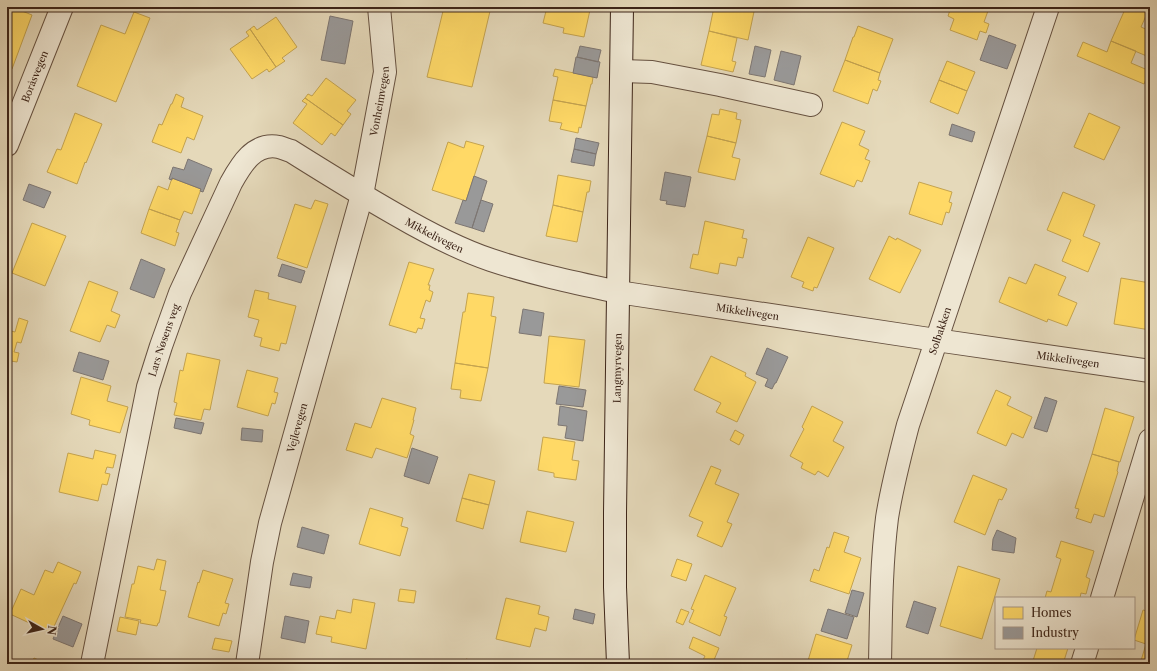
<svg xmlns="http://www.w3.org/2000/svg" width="1157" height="671" font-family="'Libre Caslon Text',serif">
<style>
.homes{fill:#ffd966;stroke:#c4a34f}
.industry{fill:#999;stroke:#7d7672}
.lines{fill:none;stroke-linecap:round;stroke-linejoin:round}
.minor-casing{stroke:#665140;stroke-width:24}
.tertiary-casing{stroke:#665140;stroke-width:24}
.secondary-casing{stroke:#3c2418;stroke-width:24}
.minor{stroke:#eee6d2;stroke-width:22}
.tertiary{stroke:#eee6d2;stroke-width:22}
.secondary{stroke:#eee6d2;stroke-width:22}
.labels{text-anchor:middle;stroke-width:4;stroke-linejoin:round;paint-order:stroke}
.street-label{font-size:10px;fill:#3c2418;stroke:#eee6d2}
</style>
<rect width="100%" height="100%" fill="#e5d9ba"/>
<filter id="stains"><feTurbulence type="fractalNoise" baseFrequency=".005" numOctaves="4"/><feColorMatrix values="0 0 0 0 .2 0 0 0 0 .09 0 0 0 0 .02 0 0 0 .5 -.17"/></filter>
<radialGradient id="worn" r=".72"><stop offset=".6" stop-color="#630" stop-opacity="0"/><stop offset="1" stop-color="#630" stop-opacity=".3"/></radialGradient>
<path class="homes" d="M7,7H12L32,15L12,69L7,67Z
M444,7H491L472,87L427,77Z
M547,7H578V8L590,10L584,37L563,33L564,28L543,23Z
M714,7L727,9L728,7H755L748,40L709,31Z
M951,7L958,8L959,7H986L989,8L984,22L989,24L986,33L980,31L977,40L950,30L954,19L948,16Z
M1126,7H1144L1149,9L1141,27L1150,31L1149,57L1111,41Z
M134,12L150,18L116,102L77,86L101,25L125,34Z
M276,17L297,47L282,58L285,61L276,67L250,29L254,26L257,30Z
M858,26L893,39L880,73L845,60L853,37H854Z
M250,29L276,67L269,72L267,69L252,79L230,49L249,36L246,32Z
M709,31L737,38L732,61L736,62L733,72L701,65Z
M1111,41L1136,51L1131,63L1150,71L1144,84L1077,56L1083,42L1107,52Z
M845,60L880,73L878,80L881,81L877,91L873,89L868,104L833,91Z
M947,61L975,72L967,91L939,80Z
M555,69L593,77L592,84H591L586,106L553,100L558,77L553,76Z
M326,78L356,100L347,111L351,114L343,125L305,98L308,94L312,96Z
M939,80L967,91L958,114L930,102Z
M176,94L184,98L181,107L203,116L194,140L187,137L181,153L152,142L159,124L162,125L171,104H172Z
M305,98L343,125L335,136L331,133L322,145L293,123L307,104L302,101Z
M553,100L586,106L581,128L579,127L578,133L560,129L562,123L549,121Z
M720,109L737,113L736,119L741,120L736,143L707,136L712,114L719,115Z
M75,113L102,124L86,163L85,162L77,184L47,172L57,149L61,150Z
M1089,113L1120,127L1104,160L1074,147Z
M842,122L865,131L859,145L869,150L865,159L870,161L862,182L857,180L854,187L820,174Z
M707,136L736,143L732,157L740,159L735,180L698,172Z
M466,141L484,146L466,201L432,190L448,142L464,148Z
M558,175L591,181L589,192H587L583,212L553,205Z
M172,178L201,189L192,214L184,211L180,220L149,209L158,186L168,190Z
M919,182L952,192L949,202L952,203L949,213L946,212L942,225L909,214Z
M1063,192L1095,205L1083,236L1100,243L1088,272L1062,261L1071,240L1047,230Z
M315,200L328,204L307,268L277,258L295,204L311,209Z
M553,205L583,212L577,242L546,236Z
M149,209L180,220L176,232L179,233L175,246L141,233Z
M705,221L744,230L742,238L747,239L743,258L738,257L736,266L720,263L718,274L690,268L693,254L698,255Z
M32,223L66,236L45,286L12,273Z
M889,236L896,240L897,238L921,250L900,293L869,279Z
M808,237L834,248L817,288L814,287L813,291L802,287L804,282L791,277Z
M409,262L434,269L428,285H430L429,290L433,292L430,302L426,300L420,318L425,319L422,329L418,328L416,333L389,325Z
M1035,264L1066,277L1058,295L1077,303L1067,326L1048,319L1047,322L999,302L1009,277L1026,284Z
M1121,278L1150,283V330L1114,324Z
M89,281L118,292L111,311L120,315L115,328L107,325L100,342L70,331Z
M255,290L269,293L268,299L296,306L286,344L281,343L279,351L260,346L262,338L254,336L259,320L248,317Z
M468,293L494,297L491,316L496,317L488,368L455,363L463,312H465Z
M19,318L28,321L21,343L17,342L14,352L19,353L17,362L11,361L8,372L7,371V330L15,332Z
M549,336L585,340L579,387L544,383Z
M187,353L220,360L210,410L204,409L201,420L174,415L177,403L174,402L180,370L183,371Z
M711,356L746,373L745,376L756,382L737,422L716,412L721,403L694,390Z
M455,363L488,368L481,401L460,398L461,390L451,389Z
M247,370L278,378L274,392L278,393L275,404L272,403L268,416L237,407Z
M81,377L111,386L107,401L128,407L120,433L89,425L90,420L71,414Z
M996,390L1011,397L1007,405L1032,417L1023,438L1012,433L1006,446L977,433Z
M382,398L416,408L413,420H414L410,434L414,436L407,458L376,448L372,458L346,450L355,423L371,428Z
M812,406L843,422L833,441L844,447L828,477L818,471L815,475L801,468L803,463L790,456L804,429L802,427Z
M1105,408L1134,417L1120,462L1092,454Z
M735,430L744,435L739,445L730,440Z
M543,437L575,442L572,460L579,461L576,480L554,477V473L538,470Z
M95,450L116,455L113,468L107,467L105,473L110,474L107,485L102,484L98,501L59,492L68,453L93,459Z
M1092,454L1119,462L1117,471L1118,472L1104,517L1094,514L1091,523L1076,518L1079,509L1075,508Z
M711,466L721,470L715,484L739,494L727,522L732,524L722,547L697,536L703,522L689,516Z
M469,474L495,481L489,505L462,498Z
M973,475L1007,489L1002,500L999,499L985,535L954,522Z
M462,498L489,505L483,529L456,521Z
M370,508L403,518L401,526L408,528L400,556L359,544Z
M527,511L574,522L566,552L520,542Z
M834,532L849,537L844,552L861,558L849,594L810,581L814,569L819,571L827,547L829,548Z
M1061,541L1094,551L1086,577L1090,579L1086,594L1081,593L1080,598H1045L1047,591L1051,592L1061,559L1056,557Z
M157,559L166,561L160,590L166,591L159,623H158L157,626L140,623L141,620L125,617L132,584H134L138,566L154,570Z
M677,559L692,564L686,581L671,576Z
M58,562L81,572L76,584L74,583L51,633L10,614L21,589L34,595L45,570L53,573Z
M958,566L1000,579L982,639L940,626Z
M203,570L233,579L225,603L229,604L226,614L223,613L219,626L188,617L198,582L199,583Z
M705,575L736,588L724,616L727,617L720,636L689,622L694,610L691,609Z
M400,589L416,591L414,603L398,601Z
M506,598L540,606L538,614L549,617L546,631L535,628L530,647L496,639Z
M353,599L375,603L366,649L331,642L332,637L316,634L320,616L335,619L337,610L351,613Z
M681,609L689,612L683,625L676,622Z
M1143,610L1150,612V632L1146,644L1134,640Z
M120,617L139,621L136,635L117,631Z
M1150,632V664H1140L1146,644Z
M816,634L852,645L847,661L853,664H807Z
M693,637L719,648L714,660L724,664H701L705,656L689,648Z
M215,638L232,641L229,652L212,649Z
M1037,648H1068L1063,664H1032Z
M34,658L47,664H31Z
M466,659L486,664H465Z"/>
<path class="industry" d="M330,16L353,21L345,64L321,60Z
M989,35L1016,45L1007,69L980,60Z
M580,46L601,50L598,62L577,57Z
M755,46L771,50L765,77L749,74Z
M781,51L801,56L794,85L774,80Z
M576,57L600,62L597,78L573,73Z
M952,124L975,132L972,142L949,135Z
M576,138L599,143L596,154L574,149Z
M574,149L596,154L594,166L571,162Z
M188,159L212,169L203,192L200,191L201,189L172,178V180L169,179L173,167L184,170Z
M665,172L691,177L685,207L666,204L667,201L660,200Z
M474,176L487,181L472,228L455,223L463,200L466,201Z
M29,184L51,192L44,208L23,200Z
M481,200L493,204L484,232L472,228Z
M141,259L165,269L154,298L130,289Z
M282,264L305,271L301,283L278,276Z
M523,309L544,313L541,336L519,333Z
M767,348L788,357L776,383H775L772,389L765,386L768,379L756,374Z
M79,352L109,361L103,380L73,371Z
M559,386L586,390L583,407L556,404Z
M1045,397L1057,401L1047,432L1034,428Z
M560,406L587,411L583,441L565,438L567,426L558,425Z
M176,418L204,423L201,434L174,428Z
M242,428L263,430L262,442L241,440Z
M412,448L438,457L429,484L404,476Z
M302,527L329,535L324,554L297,547Z
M997,530L1016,538L1014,553L992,550L993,539Z
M293,573L312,577L310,588L290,585Z
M852,590L864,593L857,617L845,613Z
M914,601L936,608L928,634L906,627Z
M575,609L595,614L593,624L573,619Z
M828,609L854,617L847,639L821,631Z
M63,616L82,624L73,647L53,639Z
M285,616L309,621L305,643L281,638Z"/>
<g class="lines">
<g class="minor-casing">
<g id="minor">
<path d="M622,71L652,72L720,85L811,105"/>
<path id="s1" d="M7,145L62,7"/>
<path d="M1102,598L1150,440"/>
<path id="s2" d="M92,664L148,387L161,346L180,293L231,183C241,165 254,142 279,147C283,148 287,150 291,151C326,173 360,194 395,214C426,232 458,249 491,260C533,274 576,283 618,292"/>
<path id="s3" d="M247,664L262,562L270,523L362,195L385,72L379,7"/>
<path id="s4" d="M880,664C881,615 881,566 887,518C892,486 900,456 908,425L1048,7"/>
<path d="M1082,664L1087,648"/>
</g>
</g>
<g class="tertiary-casing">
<g id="tertiary">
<path id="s5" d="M618,292L936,340L1150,371"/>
</g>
</g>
<g class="secondary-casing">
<g id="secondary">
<path id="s6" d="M618,664L615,587V513L622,7"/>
</g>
</g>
<use href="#minor" class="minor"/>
<use href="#tertiary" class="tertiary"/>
<use href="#secondary" class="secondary"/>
</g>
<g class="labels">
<g class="street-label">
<text dy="4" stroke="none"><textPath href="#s1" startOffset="74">Boråsvegen</textPath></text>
<text dy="4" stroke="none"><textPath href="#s3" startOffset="579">Vonheimvegen</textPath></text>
<text dy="4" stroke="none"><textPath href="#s2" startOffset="747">Mikkelivegen</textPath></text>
<text dy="4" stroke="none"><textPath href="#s5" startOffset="131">Mikkelivegen</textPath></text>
<text dy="4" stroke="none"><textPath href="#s4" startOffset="341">Solbakken</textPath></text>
<text dy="4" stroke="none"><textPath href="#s2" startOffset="332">Lars Nøsens veg</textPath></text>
<text dy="4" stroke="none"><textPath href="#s5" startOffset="455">Mikkelivegen</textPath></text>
<text dy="4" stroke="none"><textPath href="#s6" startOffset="296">Langmyrvegen</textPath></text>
<text dy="4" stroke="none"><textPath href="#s3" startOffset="242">Vejlevegen</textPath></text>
</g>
</g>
<rect width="1157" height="671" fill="none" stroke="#e5d9ba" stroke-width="24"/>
<rect x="8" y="8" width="1141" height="655" fill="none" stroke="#3c2418" stroke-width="2"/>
<rect x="12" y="12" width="1133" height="647" fill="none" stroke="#3c2418"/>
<rect x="995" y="597" width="140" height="52" fill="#eee6d2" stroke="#a79888"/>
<rect x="1003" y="607" width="20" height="12" fill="#ffd966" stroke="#a79888"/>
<text x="1031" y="617" font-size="12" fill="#3c2418">Homes</text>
<rect x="1003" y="627" width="20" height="12" fill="#999999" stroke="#a79888"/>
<text x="1031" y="637" font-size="12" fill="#3c2418">Industry</text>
<g transform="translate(42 629) rotate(98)" stroke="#eee6d2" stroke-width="3" paint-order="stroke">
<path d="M0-3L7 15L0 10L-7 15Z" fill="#3c2418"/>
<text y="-6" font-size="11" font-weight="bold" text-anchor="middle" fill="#3c2418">N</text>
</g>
<rect width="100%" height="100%" filter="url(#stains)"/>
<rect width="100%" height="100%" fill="url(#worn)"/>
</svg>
